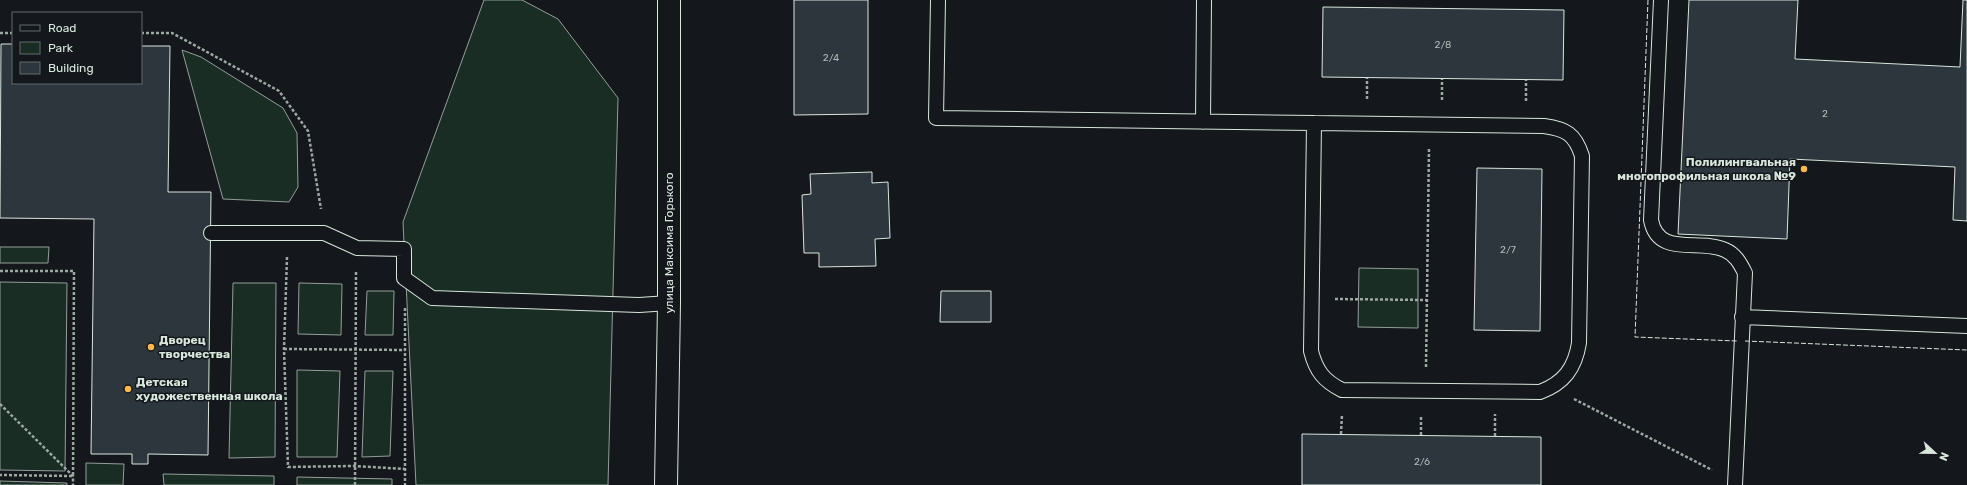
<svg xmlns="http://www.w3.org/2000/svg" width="1967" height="485" font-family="Rubik,sans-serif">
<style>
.green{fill:#1a2d24;stroke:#939e99}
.building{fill:#2c363c;stroke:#d8e6dc}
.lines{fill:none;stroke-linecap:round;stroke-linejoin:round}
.service-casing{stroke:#d8e6dc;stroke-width:16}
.secondary-casing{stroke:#d8e6dc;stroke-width:24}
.path{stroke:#9da8a2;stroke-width:2.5;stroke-dasharray:3 2;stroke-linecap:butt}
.service{stroke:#14181c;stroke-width:14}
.secondary{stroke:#14181c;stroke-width:22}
.fence{stroke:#d8e6dc;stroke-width:1;stroke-dasharray:5 2;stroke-linecap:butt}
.poi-dot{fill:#ffb74d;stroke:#14181c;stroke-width:1.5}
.labels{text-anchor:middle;stroke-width:3;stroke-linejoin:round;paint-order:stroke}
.number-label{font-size:10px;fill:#adbab4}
.poi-label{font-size:12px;font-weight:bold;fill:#d8e6dc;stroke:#14181c;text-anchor:start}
.street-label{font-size:12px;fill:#d8e6dc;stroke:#14181c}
</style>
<rect width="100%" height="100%" fill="#14181c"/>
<path class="green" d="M484,0H522L558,19L618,98L608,485H416L403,222Z
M182,50L201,57L283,108L297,133L298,187L289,202L223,199Z
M0,247H49L48,263H0Z
M1359,268L1418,269V328L1358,327Z
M0,282L67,283L65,471L0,470Z
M233,283H276L275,457L229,458Z
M299,283L342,284L341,335L298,334Z
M367,291H394L393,335H365Z
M297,370L340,371L337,457H297Z
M365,371H393L390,456L362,457Z
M86,463L124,464L123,485H86Z
M163,474L274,476V485H164Z
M297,477L392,479V485H297Z
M0,481L67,483V485H0Z"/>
<path class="building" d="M794,0H868V114L794,115Z
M1689,0H1798L1795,59L1960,67L1963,0H1967V221L1953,220L1955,167L1790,159L1787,239L1678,234Z
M1323,7L1564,10L1563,80L1322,77Z
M1,44H13V83H141V46H170L168,192H211L208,455L148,454V464H132V454H91L94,219L0,218Z
M1477,168L1542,169L1540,331L1474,330Z
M872,172V183L888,182L890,238L875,239L876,266L819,267V253H804L802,195L811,194L810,174Z
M941,291H991V322H940Z
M1302,434L1541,437V485H1302Z"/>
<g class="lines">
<g class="service-casing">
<path id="service" d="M938,0L936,118L1314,123
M1661,0L1651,220C1658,258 1700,238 1725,250C1735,254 1740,263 1745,273L1735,485
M1203,122L1204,0
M1314,123L1544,126C1566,129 1575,134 1582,156L1579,343C1575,368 1564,383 1540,392L1342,390C1324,381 1316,371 1311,351Z
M211,233H324L357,248L404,249V278L432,298L639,305L669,303
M1742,317L1967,326"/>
</g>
<g class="secondary-casing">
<path id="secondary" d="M666,485L669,303V0"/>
</g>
<path class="path" d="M0,33H13
M141,33H172L279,91L308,131L321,209
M1367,99V78
M1442,100V79
M1526,101V80
M287,257L284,349L288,467L354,466L405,469
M0,271H74L73,476L0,475
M1335,299L1426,300
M405,308V485
M284,349L405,350
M1426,367L1429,148
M1574,399L1712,470
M0,404L73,476V485
M1341,434L1342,414
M1421,435V415
M1495,436V414
M355,485L356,272"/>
<use href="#service" class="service"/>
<use href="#secondary" class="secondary"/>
<path class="fence" d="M1648,0L1635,337L1737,341
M1745,341L1967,350"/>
</g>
<g class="poi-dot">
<circle cx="1804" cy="169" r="4"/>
<circle cx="151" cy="347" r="4"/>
<circle cx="128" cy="389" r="4"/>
</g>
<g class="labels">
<g class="number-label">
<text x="1443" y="48">2/8</text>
<text x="831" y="61">2/4</text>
<text x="1825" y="117">2</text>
<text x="1508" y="253">2/7</text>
<text x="1422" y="465">2/6</text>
</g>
<g class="poi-label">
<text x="1796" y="166" text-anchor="end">Полилингвальная<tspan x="1796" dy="14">многопрофильная школа №9</tspan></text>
<text x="159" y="344">Дворец<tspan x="159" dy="14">творчества</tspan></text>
<text x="136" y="386">Детская<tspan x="136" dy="14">художественная школа</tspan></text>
</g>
<g class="street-label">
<text transform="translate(669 243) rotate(-90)" y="4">улица Максима Горького</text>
</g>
</g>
<rect x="12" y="12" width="130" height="72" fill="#14181c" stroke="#626a69"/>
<rect x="20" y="25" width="20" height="6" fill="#14181c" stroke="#626a69"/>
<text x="48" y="32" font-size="12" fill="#d8e6dc">Road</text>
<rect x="20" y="42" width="20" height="12" fill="#1a2d24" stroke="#626a69"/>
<text x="48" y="52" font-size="12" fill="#d8e6dc">Park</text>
<rect x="20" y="62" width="20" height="12" fill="#2c363c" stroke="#626a69"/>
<text x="48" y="72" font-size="12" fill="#d8e6dc">Building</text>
<g transform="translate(1935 453) rotate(112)" stroke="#14181c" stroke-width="3" paint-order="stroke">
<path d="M0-3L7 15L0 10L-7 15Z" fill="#d8e6dc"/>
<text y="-6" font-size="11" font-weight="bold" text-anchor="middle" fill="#d8e6dc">N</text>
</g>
</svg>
